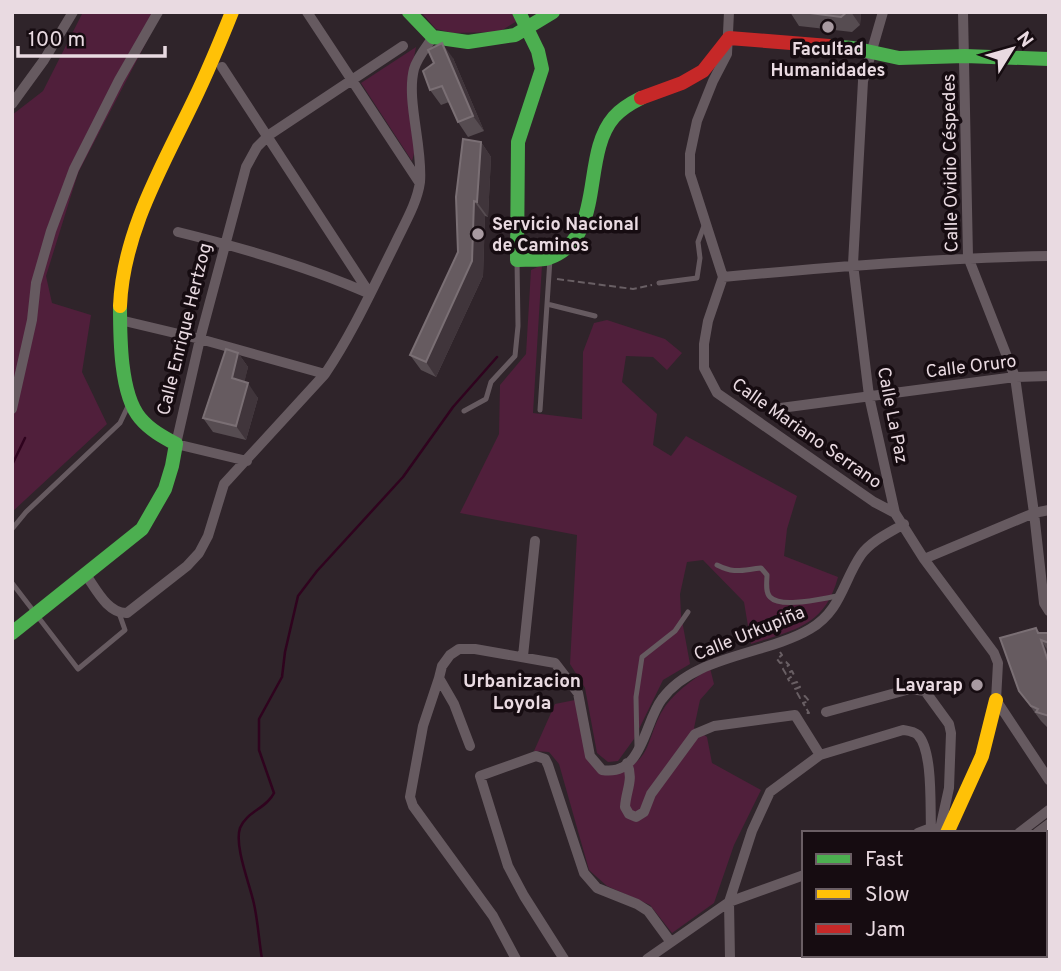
<svg xmlns="http://www.w3.org/2000/svg" width="1061" height="971" font-family="Overpass,sans-serif">
<style>
.green{fill:#501f3b}
.lines{fill:none;stroke-linecap:round;stroke-linejoin:round}
.stream{stroke:#2f031e;stroke-width:2.5}
.path{stroke:#695f64;stroke-width:2;stroke-dasharray:7 3.5;stroke-linecap:butt}
.lane{stroke:#665a60;stroke-width:5}
.street{stroke:#665a60;stroke-width:10}
.fast{stroke:#4caf50;stroke-width:14}
.slow{stroke:#ffc107;stroke-width:14}
.jam{stroke:#c62828;stroke-width:14}
.wall{fill:#564c51}
.shaded-wall{fill:#40353b}
.building{fill:#665b60;stroke:#7a6f74;stroke-width:2}
.poi-dot{fill:#a89aa1;stroke:#160c11;stroke-width:2.5}
.labels{text-anchor:middle;stroke-width:7;stroke-linejoin:round;paint-order:stroke}
.poi-label{font-size:18px;font-weight:bold;fill:#e9dae1;stroke:#160c11}
.street-label{font-size:18px;fill:#e9dae1;stroke:#160c11}
.neighbourhood-label{font-size:19px;font-weight:bold;fill:#e9dae1;stroke:#160c11}
</style>
<rect width="100%" height="100%" fill="#2f242a"/>
<path class="green" d="M83,12H162L78,173L46,276L52,303L91,315L82,372L107,424L12,512V115L43,91Z
M421,12H511L517,21L499,32L453,33L436,29Z
M416,47L411,72L415,150L412,161L361,83Z
M542,265L533,413L582,419L583,352L594,323L607,320L665,339L682,353L667,370L653,357L626,356L622,382L657,414L653,445L671,456L686,436L797,496L787,529L784,556L838,577C825,626 794,630 751,644L744,602L703,560L687,562L680,594L681,615L690,664L663,680L634,739L618,761L608,762L597,753L585,688L570,664L577,535L460,513L499,434L500,385L526,354L531,270Z
M710,668L714,684L700,700L694,728L707,737L712,763L761,790L734,845L714,903L672,933L650,905L607,886L589,870L559,764L549,752L534,751L555,704L575,700L586,753L612,773C652,763 645,743 661,713C672,693 693,680 710,668Z"/>
<g class="lines">
<path class="stream" d="M12,465L25,438
M262,959C259,941 258,922 254,904C250,885 234,846 240,828C246,812 267,808 274,793L259,750V719L282,677L285,652L298,596L317,571L403,477L453,407L497,357"/>
<path class="path" d="M557,279L633,289L652,285
M780,652L782,655L777,659L780,663L786,662L789,665L783,669L786,674L792,671L794,675L788,679L791,684L797,682L800,687L795,689L800,698L805,696L809,701L803,703L809,713H805"/>
<path class="lane" d="M659,283L697,278L700,258L698,242L704,226
M547,304L595,316
M540,410L550,259
M464,411L486,399L491,382L515,356L518,326L517,260
M12,529L26,512L120,423L129,404
M717,565C735,574 741,570 761,568L767,575C767,581 765,592 770,597C781,609 824,598 838,596
M12,583L78,669L125,630L119,613
M637,746L636,697L642,657L675,631L688,612"/>
<path class="street" d="M307,12L419,182
M729,12L727,54L713,81L697,121L690,154V174L723,277L708,321L704,344V368L717,393L874,502L895,513
M883,12L863,81L853,264L869,396L895,513L924,559L994,653L998,663L996,700L1049,780
M963,12L968,257L1015,377L1034,513L1044,603L1049,611
M222,67L370,294
M12,104L44,60L73,12
M178,232C243,248 310,267 370,294
M723,277C832,267 940,258 1049,256
M120,320L200,339L325,374
M12,409L32,320L36,283L51,231L74,169L119,80L158,12
M773,409L1015,377L1049,376
M247,461L176,444L200,339L246,167L257,147L269,135L403,46
M924,559L1034,513L1049,510
M86,575C96,589 108,614 127,613L187,566L199,553L208,536L224,484L325,374C352,334 372,290 394,246C403,226 417,204 420,182C423,147 406,100 414,69C417,58 427,46 433,37
M523,656L535,541
M439,678L423,726L410,797L413,806L493,916L516,959
M826,712L910,689L925,691L949,724L951,733L949,788L940,829
M470,746L454,704L439,678L442,666L450,655L459,649H475L555,663L578,693L590,756L602,770C643,777 644,722 662,699C694,655 766,655 810,629C841,611 843,581 861,555C871,541 889,533 904,524
M627,763C634,780 626,790 625,807L629,814L636,817L644,812L651,794L695,734L714,726L795,715L820,755
M918,833L931,828L938,829
M1019,833L1049,810
M1037,833L1049,824
M1045,889L1049,887
M948,955L951,959
M564,959L524,896L508,866L480,776L536,756L545,759L548,765L584,873L597,888L637,904L648,911L670,941
M647,959L729,902L804,875
M730,959L729,902L752,831L770,792L820,755L903,730C909,731 913,731 918,735C933,751 930,806 931,828
M1045,959L1049,950"/>
<path class="fast" d="M409,12L433,37L468,42L515,35L553,12
M519,12L538,51L542,69L518,142L517,260C527,259 539,261 549,258C607,237 580,156 614,117C622,108 631,103 641,98
M829,46L853,48L899,58L965,56L1049,59
M12,633L142,529L165,489L172,466L176,444C163,437 150,430 140,418C120,394 120,337 120,306"/>
<path class="slow" d="M120,306C123,232 163,165 194,100C208,71 220,42 232,12
M947,833L982,756L996,700"/>
<path class="jam" d="M641,98L682,83L703,71L729,38L829,46
M891,959L892,955"/>
</g>
<path class="wall" d="M790,12H861L860,25L852,32L799,26Z
M453,58L484,131L468,137L458,122L449,102L441,105L430,90Z
M481,142L491,157L488,217L485,216L483,276L436,377L421,370L410,355L458,252Z
M238,353L248,367L244,382L258,398L246,440L213,432L203,418Z
M1036,628L1040,633H1049V728L1047,727L1041,721L1019,691Z"/>
<path class="shaded-wall" d="M851,12H861L860,25Z
M442,43L453,58L484,131L473,116Z
M481,142L491,157L488,217L477,202Z
M474,201L485,216L483,276L436,377L426,362Z
M238,353L248,367L242,393L232,378Z
M248,383L258,398L246,440L236,426Z
M1041,640L1049,652V664Z"/>
<path class="building" d="M802,12H847L841,17Z
M442,43L473,116L458,122L442,86L430,90L423,71L434,63L428,50Z
M463,139L481,142L477,202L474,201L472,261L426,362L410,355L458,252L456,197Z
M226,349L238,353L232,378L248,383L236,426L203,418Z
M1036,628L1038,633H1049V643L1041,640L1049,664V716L1036,712L1038,709L1031,706L1019,691L1000,638Z"/>
<g class="poi-dot">
<circle cx="828" cy="27" r="7"/>
<circle cx="478" cy="234" r="7"/>
<circle cx="977" cy="685" r="7"/>
</g>
<g class="labels">
<g class="poi-label">
<text x="828" y="55">Facultad<tspan x="828" dy="21">Humanidades</tspan></text>
<text x="492" y="230" text-anchor="start">Servicio Nacional<tspan x="492" dy="21">de Caminos</tspan></text>
<text x="963" y="691" text-anchor="end">Lavarap</text>
</g>
<g class="street-label">
<text transform="translate(950 163) rotate(-91)" y="6">Calle Ovidio Céspedes</text>
<text transform="translate(184 329) rotate(-76)" y="6">Calle Enrique Hertzog</text>
<text transform="translate(971 366) rotate(-7)" y="6">Calle Oruro</text>
<text transform="translate(893 415) rotate(79)" y="6">Calle La Paz</text>
<text transform="translate(807 433) rotate(35)" y="6">Calle Mariano Serrano</text>
<text transform="translate(749 633) rotate(-22)" y="6">Calle Urkupiña</text>
</g>
<g class="neighbourhood-label">
<text x="522" y="687">Urbanizacion<tspan x="522" dy="22">Loyola</tspan></text>
</g>
</g>
<rect width="1061" height="971" fill="none" stroke="#e9dae1" stroke-width="28"/>
<rect x="802" y="831" width="245" height="126" fill="#160c11" stroke="#6a5e64" stroke-width="2"/>
<rect x="816" y="854" width="35" height="10" fill="#4caf50" stroke="#6a5e64" stroke-width="2"/>
<text x="865" y="866" font-size="21" fill="#e9dae1">Fast</text>
<rect x="816" y="889" width="35" height="10" fill="#ffc107" stroke="#6a5e64" stroke-width="2"/>
<text x="865" y="901" font-size="21" fill="#e9dae1">Slow</text>
<rect x="816" y="924" width="35" height="10" fill="#c62828" stroke="#6a5e64" stroke-width="2"/>
<text x="865" y="936" font-size="21" fill="#e9dae1">Jam</text>
<g transform="translate(1012 49) rotate(53)" stroke="#160c11" stroke-width="5" paint-order="stroke">
<path d="M0-5L12 26L0 18L-12 26Z" fill="#e9dae1"/>
<text y="-10" font-size="19" font-weight="bold" text-anchor="middle" fill="#e9dae1">N</text>
</g>
<path d="M18 46v10h147v-10" fill="none" stroke="#e9dae1" stroke-width="3.5"/>
<text x="28" y="46" font-size="21" fill="#e9dae1" stroke="#160c11" stroke-width="5" paint-order="stroke">100 m</text>
</svg>
